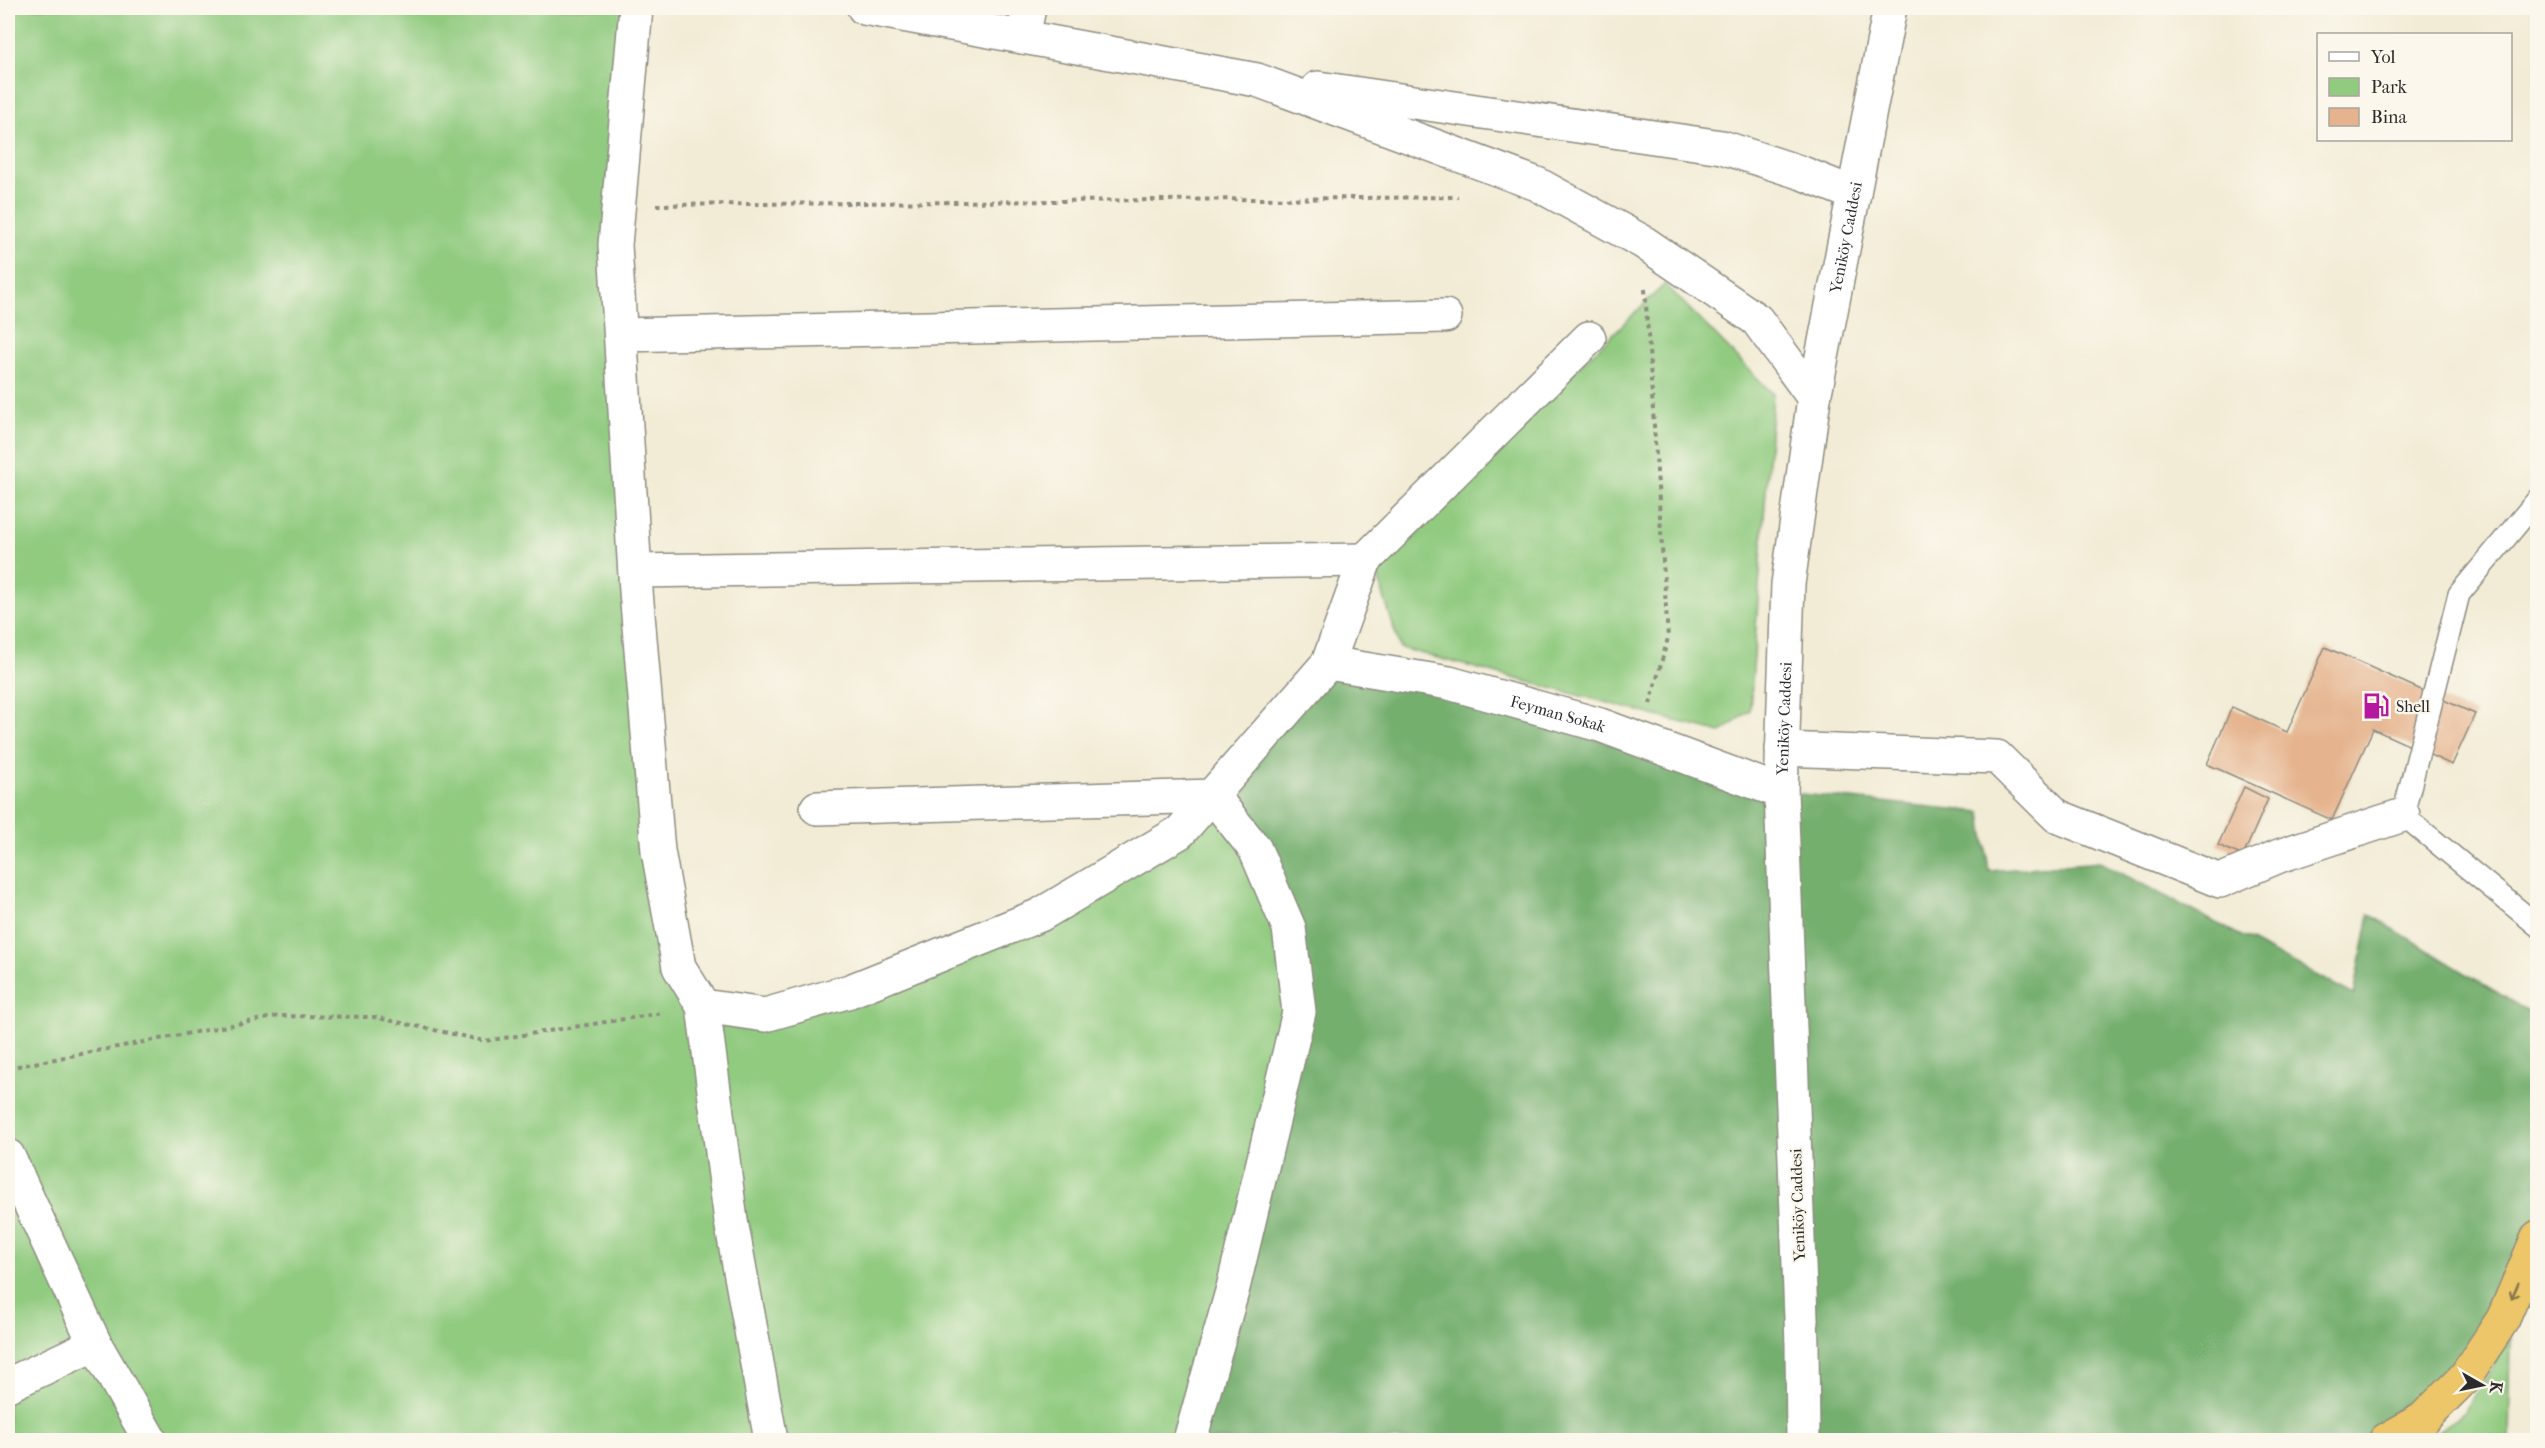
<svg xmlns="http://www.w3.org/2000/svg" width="2545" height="1448" font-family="'IM FELL French Canon',serif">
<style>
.green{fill:#91cb80;stroke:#5e7b56;stroke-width:1.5}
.forest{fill:#74af6e;stroke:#506d4c;stroke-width:1.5}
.building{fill:#e5b38d}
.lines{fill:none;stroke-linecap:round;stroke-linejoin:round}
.service-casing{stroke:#8e8c80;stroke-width:24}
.minor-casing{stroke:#8e8c80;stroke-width:36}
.tertiary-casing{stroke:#8e8c80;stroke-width:36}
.trunk-casing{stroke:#8e8c80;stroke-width:36}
.path{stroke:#8e8c80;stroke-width:4;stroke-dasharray:4.5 4.5;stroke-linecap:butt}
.service{stroke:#fff;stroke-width:21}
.minor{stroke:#fff;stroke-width:33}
.tertiary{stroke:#fff;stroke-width:33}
.trunk{stroke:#ecc669;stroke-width:33}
.oneway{stroke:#8c784a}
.labels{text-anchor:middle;stroke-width:4.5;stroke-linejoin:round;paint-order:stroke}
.street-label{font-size:16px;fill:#2b2b2b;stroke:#fbf7ec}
.poi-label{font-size:16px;fill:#2b2b2b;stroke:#fbf7ec;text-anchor:start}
</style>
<rect width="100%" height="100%" fill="#fbf7ec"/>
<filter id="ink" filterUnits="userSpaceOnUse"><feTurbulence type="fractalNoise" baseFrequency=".0167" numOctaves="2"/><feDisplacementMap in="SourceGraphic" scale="12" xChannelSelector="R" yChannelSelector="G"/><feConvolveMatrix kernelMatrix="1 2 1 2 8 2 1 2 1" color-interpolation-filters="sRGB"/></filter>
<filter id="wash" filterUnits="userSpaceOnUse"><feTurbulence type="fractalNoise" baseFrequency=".008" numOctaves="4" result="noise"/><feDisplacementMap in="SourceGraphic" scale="24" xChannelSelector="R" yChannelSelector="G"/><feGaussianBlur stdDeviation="1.35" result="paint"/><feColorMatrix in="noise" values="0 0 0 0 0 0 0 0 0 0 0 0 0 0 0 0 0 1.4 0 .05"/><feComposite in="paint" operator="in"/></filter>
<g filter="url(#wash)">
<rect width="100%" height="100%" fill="#f2ecd6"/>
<path class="green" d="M8,8H636L615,245L658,851L703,1006L765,1015L1040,915L1213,796L1255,849L1299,1012L1190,1440H8Z
M1665,284L1773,394L1750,710L1721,733L1400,648L1374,564Z
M2511,1337L2509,1440H2426L2465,1411Z"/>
<path class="forest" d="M1328,663L1781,792L1981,812L1989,871L2100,862L2354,995L2369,914L2537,1017V1237L2503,1319L2386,1440H1190L1279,1091L1289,928L1213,796Z"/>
<g id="blocks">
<path class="building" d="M2325,647L2475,714L2452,765L2373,729L2332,820L2207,764L2232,707L2287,732Z
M2244,787L2268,799L2243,856L2218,845Z"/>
</g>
</g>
<g filter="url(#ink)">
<use href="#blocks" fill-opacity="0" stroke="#8e8c80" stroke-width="1.5"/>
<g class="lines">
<g class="service-casing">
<path id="service" d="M2538,499L2459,594L2403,815L2538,926"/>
</g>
<g class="minor-casing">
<g id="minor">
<path d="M636,8L615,245L636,591L658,851L679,967L703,1006L765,1015L850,991L1040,915L1180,832L1328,663L1365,560L1589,338"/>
<path d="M864,8L1257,80L1537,184L1643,242L1757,320L1814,398"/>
<path d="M1023,37L1029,8"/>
<path d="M1318,88L1722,147L1802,173L1854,194"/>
<path d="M621,335L1445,316"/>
<path d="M635,571L1365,560"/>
<path id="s1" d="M1328,663L1449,683L1600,725L1781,792"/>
<path d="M1782,749L1997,757L2057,816L2220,881L2279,856L2403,815"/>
<path d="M817,808L1213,796"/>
<path d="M703,1006L731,1221L771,1440"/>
<path d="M8,1156L95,1344"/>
<path d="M8,1385L95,1344L150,1440"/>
<path d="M1190,1440L1233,1288L1299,1012L1289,928L1255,849L1213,796"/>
</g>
</g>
<g class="tertiary-casing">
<g id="tertiary">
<path id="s2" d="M1803,1440L1802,1344L1781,792L1788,584L1814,398L1890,8"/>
</g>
</g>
<g class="trunk-casing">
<path id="trunk" d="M2386,1440L2423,1419L2465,1377L2503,1319L2538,1237"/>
</g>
<path class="path" d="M656,205L1458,197
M1645,289L1668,638L1650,704
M8,1068L279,1016L374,1017L485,1041L663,1013"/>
<use href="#service" class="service"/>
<use href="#minor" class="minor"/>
<use href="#tertiary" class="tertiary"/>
<use href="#trunk" class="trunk"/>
</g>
<defs><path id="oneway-shaft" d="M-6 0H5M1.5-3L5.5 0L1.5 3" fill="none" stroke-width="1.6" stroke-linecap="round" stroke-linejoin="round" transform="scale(1.5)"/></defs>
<use class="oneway" href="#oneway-shaft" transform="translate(2515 1291) rotate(113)"/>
</g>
<defs>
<g id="fuel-bare" transform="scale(2.07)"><path d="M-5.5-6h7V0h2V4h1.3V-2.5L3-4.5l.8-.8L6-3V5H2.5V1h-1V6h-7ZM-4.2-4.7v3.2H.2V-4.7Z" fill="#b5179e" stroke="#fbf7ec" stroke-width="2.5" paint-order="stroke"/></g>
</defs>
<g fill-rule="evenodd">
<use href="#fuel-bare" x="2376" y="706"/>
</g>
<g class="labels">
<g class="street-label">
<text dy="6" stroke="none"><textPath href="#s2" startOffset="1208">Yeniköy Caddesi</textPath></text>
<text dy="6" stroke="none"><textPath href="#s1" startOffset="236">Feyman Sokak</textPath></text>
<text dy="6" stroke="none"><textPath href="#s2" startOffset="722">Yeniköy Caddesi</textPath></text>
<text transform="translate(1797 1205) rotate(-92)" y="6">Yeniköy Caddesi</text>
</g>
<g class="poi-label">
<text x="2396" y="712">Shell</text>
</g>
</g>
<rect width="2545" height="1448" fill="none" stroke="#fbf7ec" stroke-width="30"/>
<rect x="2317" y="33" width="195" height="108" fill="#fbf7ec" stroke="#a8a59f" stroke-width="1.5"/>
<rect x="2329" y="52" width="30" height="9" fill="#ffffff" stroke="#a8a59f" stroke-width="1.5"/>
<text x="2371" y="63" font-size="18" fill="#2b2b2b">Yol</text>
<rect x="2329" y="78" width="30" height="18" fill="#91cb80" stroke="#a8a59f" stroke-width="1.5"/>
<text x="2371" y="93" font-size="18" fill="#2b2b2b">Park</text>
<rect x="2329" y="108" width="30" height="18" fill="#e5b38d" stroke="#a8a59f" stroke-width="1.5"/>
<text x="2371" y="123" font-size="18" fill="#2b2b2b">Bina</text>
<g transform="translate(2482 1385) rotate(99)" stroke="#fbf7ec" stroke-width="4.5" paint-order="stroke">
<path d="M0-4.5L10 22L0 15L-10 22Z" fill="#2b2b2b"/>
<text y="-9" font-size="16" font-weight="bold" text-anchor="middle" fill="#2b2b2b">K</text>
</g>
</svg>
